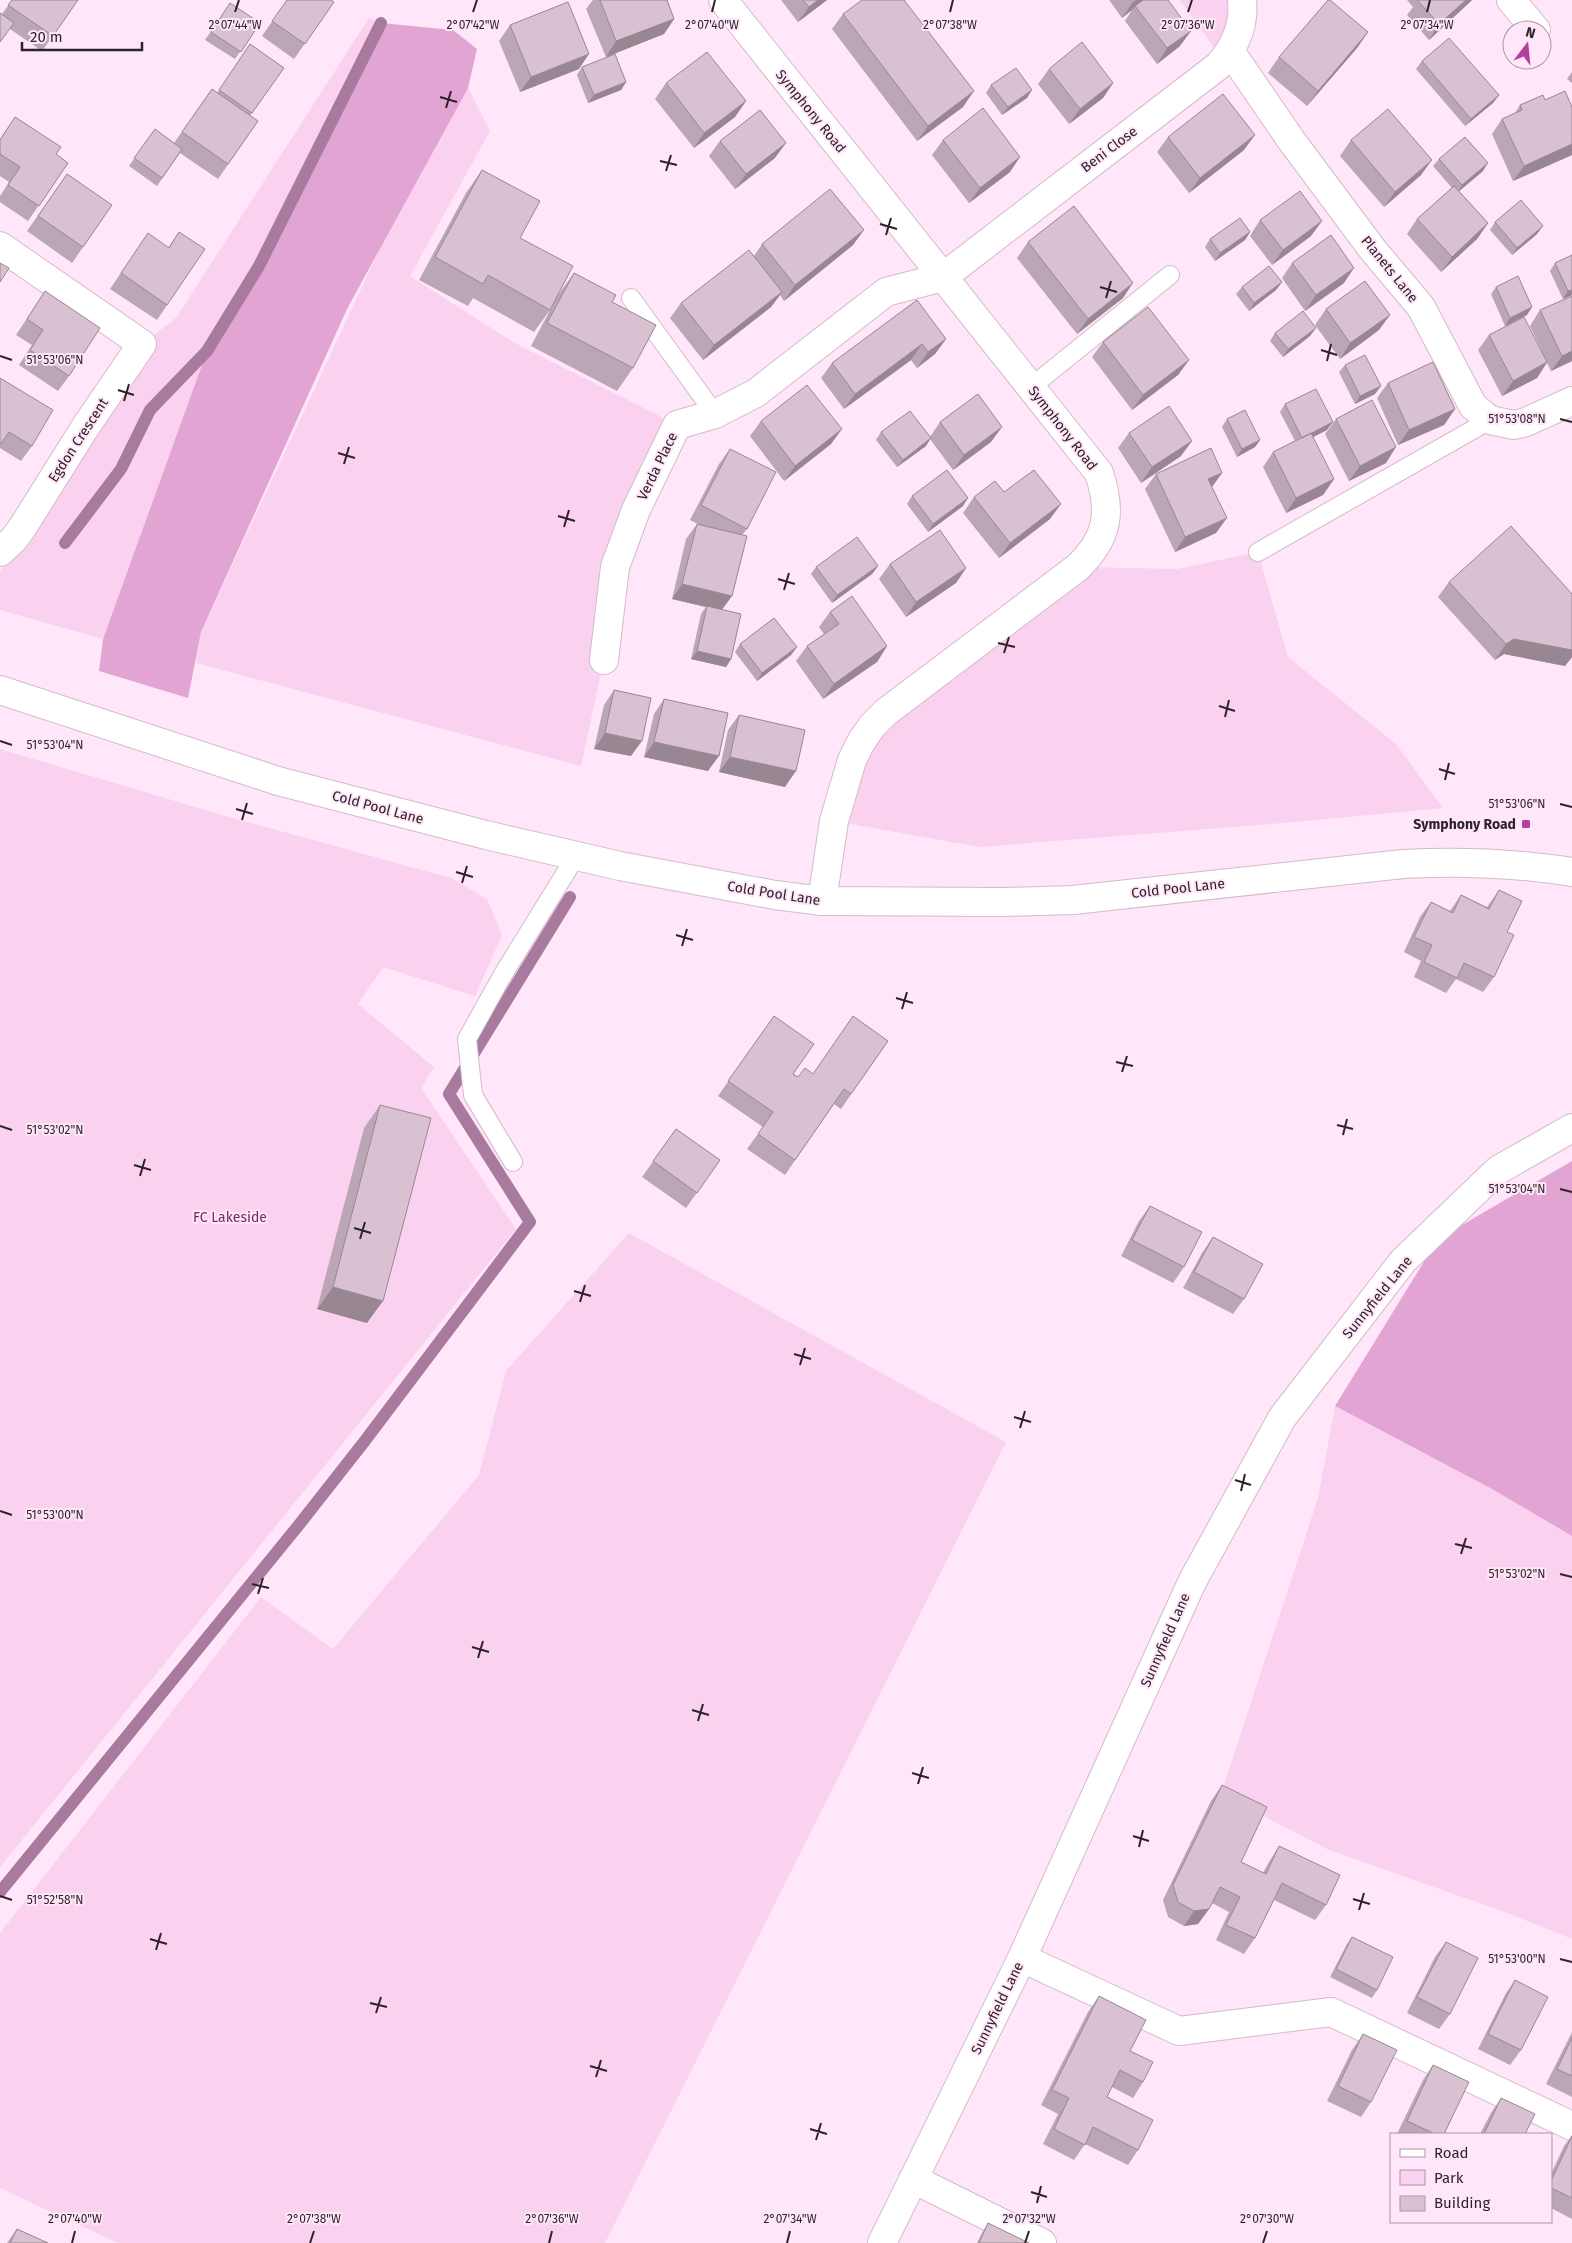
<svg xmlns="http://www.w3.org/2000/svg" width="1572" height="2243" font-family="'Fira Sans',sans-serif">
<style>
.green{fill:#fbd1f0}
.forest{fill:#e2a4d3}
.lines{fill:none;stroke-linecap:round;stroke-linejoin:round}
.stream{stroke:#a87a9d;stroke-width:12}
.lane-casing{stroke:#d3bbcc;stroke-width:20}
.street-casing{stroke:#d3bbcc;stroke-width:30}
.secondary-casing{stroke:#d3bbcc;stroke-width:30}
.lane{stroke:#fff;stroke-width:18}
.street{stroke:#fff;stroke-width:28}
.secondary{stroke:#fff;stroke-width:28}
.wall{fill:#bba6b5}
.shaded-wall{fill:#988793}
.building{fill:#d9c1d2;stroke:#988793}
.ticks{fill:none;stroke:#2d242b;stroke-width:2}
.poi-dot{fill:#b2419d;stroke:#ffe6f8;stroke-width:2}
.labels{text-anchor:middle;stroke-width:4;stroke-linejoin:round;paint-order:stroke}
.street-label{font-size:14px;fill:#2d242b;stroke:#ffe6f8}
.poi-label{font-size:14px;font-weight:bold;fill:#2d242b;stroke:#ffe6f8;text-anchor:end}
.park-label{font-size:14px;fill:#732b65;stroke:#ffe6f8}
.ticks-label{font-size:12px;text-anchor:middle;fill:#2d242b;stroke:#ffe6f8;stroke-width:4;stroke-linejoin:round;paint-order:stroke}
</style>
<rect width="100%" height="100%" fill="#ffe6f8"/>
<path class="green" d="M1180,0H1231L1226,28L1215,49Z
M369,18L381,23L269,243L207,351L103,639L0,610V573L22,528L142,344L176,318Z
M468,88L490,131L410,276L511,341L677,425L636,510L581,766L196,663L201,632L410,184Z
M1258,552L1288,657L1396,744L1443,808L1284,823L979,847L834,821L861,742L1078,567L1177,569Z
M0,749L229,817L451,878L487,899L502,935L475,996L383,967L358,1004L434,1067L421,1088L516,1229L0,1867Z
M629,1233L1006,1442L605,2243H118L0,2188V1933L261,1597L333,1649L479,1475L506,1371Z
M1335,1406L1492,1489L1572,1536V1939L1502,1911L1329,1850L1221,1794L1318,1498Z"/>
<path class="forest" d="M381,23L453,30L477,49L468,88L347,309L201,632L188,698L99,671L103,639L207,351L259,266Z
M1572,1161V1536L1492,1489L1335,1406L1438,1239Z"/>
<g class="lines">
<path class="stream" d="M65,543L121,469L150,410L207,351L259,266L381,23
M0,1892L298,1526L364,1442L530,1222L449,1094L570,897"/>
<g class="lane-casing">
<path id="lane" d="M631,298L715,414
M1031,387L1170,275
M1258,552L1490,420
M513,1162L473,1095L467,1039L502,976L576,856"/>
</g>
<g class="street-casing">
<path id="street" d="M723,0L1099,473C1112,512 1108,538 1078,567L886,712L872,726L861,742L852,760L834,821L822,901
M1511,0L1536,30
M1230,51L1291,140L1373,250L1421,307L1473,406L1490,420L1514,425L1526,422L1572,401
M0,246L142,344L86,426L22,528L13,540L0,552
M604,660L615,567L636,510L677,425L715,414L756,393L886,292L943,277L1218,66C1235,47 1245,26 1242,0
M1022,1958L1179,2031L1331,2012L1572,2126
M913,2179L1042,2243
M882,2243L1022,1958L1192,1582L1282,1418L1403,1261L1498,1170L1572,1128"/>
</g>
<g class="secondary-casing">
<path id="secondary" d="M0,690L278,781L486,835L620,866L775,895L822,901L1004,902L1073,900L1403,864C1460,861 1515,863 1572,872"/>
</g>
<use href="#lane" class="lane"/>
<use href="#street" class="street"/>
<use href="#secondary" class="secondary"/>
</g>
<path class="wall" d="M12,0H78L42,51L10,29L2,14Z
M287,0L334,2L294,59L262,36Z
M593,0H667L674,19L664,34L606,57L586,9Z
M781,0H827L798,22Z
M1109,0H1168L1180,46L1157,64L1125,21L1132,10L1122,18Z
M1407,0H1472L1470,2L1429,40L1407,15L1413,7Z
M230,3L260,23L235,59L205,40Z
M843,14L963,107L917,141L832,29Z
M510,25L579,69L520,92L499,41Z
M1368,32L1357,48L1307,106L1268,73L1279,57Z
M250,44L284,68L250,116L258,121L218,179L180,153L157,186L129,166L155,129L174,143L212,89L217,93Z
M1422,61L1499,95L1493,103L1465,126L1416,69Z
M582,67L626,82L621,90L588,103L577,75Z
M1049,69L1113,83L1103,98L1069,124L1038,84Z
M1572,72V83L1567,79Z
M666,83L746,101L735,117L694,148L655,99Z
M991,85L1027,98L1002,115L986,93Z
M1520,105L1572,107V155L1513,181L1492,134L1502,119L1515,113Z
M15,117L56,154L68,163L28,221L0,202V196L9,182L0,176V139Z
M1168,137L1244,150L1189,193L1157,152Z
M943,140L1010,172L969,203L932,155Z
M1351,140L1421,175L1384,207L1340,156Z
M720,141L775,158L735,189L709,156Z
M1439,159L1483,171L1459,191L1488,223L1477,239L1441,272L1407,234L1417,219L1452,188L1433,166Z
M482,170L520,238L550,310L534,332L473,298L468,306L419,280L466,193Z
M67,174L112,205L72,263L27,231Z
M1260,220L1311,236L1272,265L1250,236Z
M1495,222L1537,234L1512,255L1490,230Z
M179,232L167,305L157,320L110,289L137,249L168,248Z
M1250,232L1245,240L1215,261L1205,247L1210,239Z
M1028,242L1123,298L1077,334L1017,258Z
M762,244L853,245L784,301L780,295L771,307L703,360L670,318L681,303L754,256Z
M1292,263L1344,283L1305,311L1282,278Z
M1555,263L1572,295L1563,299L1550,271Z
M574,273L612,302L633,368L617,391L531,346L558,295Z
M1282,282L1276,290L1249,311L1236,294L1242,287Z
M1496,287L1532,307L1527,315L1505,326L1491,294Z
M45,291L69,376L58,391L19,365L32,345L16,335Z
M1326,309L1379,330L1340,359L1315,325Z
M1540,310L1572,361L1551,371L1547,363L1537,378L1502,396L1478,350L1489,335L1542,351L1530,326Z
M1275,333L1310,336L1283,357L1270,341Z
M946,339L935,354L917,368L911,360L844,409L821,378L832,363Z
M1103,342L1189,360L1178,375L1132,410L1092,357Z
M1345,365L1375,394L1355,404L1339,372Z
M0,378L32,446L21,461L0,448Z
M1388,383L1455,409L1444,425L1398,445L1377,398Z
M1285,404L1327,430L1313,437L1334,479L1323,495L1286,513L1263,467L1273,452L1295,441L1280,412Z
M1227,419L1260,440L1255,447L1237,457L1222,427Z
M1336,419L1386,463L1349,481L1325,434Z
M761,421L831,444L784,481L750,436Z
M940,422L991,442L953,470L930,439L926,446L897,467L876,440L881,432L930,437Z
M1129,433L1181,456L1141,483L1118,448Z
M730,449L747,529L742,535L732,596L722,609L731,659L726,667L691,659L701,614L706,607L672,599L686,539L697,524H698L690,520L719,464Z
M1222,473L1212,487L1216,533L1175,552L1145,489L1156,474Z
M1004,492L1050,519L999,558L963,513L974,497Z
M912,496L963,506L928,532L907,504Z
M890,564L966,568L956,583L906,617L879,579Z
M878,566L872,574L832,603L811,574L816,567Z
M1449,582L1572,594V657L1565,666L1504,654L1495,660L1438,597Z
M830,612L887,646L877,662L823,699L796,661L807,646L824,634L819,627Z
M740,644L797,647L791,655L757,681L735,652Z
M614,690L631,756L594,749L604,705Z
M664,699L708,771L644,757L654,714Z
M739,715L785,787L719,772L728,730Z
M1499,890L1507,932L1494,977L1483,992L1456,979L1446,993L1414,977L1421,961L1404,952L1420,917L1431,902L1450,911L1461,895L1487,907Z
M774,1016L793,1074L798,1077L813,1074L888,1041L841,1109L834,1104L785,1175L747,1149L763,1127L718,1096Z
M380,1105L367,1323L317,1309L364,1128Z
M676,1129L720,1160L686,1208L642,1177Z
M1150,1206L1184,1267L1173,1283L1121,1256L1139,1221Z
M1213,1237L1244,1299L1233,1314L1183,1288L1202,1253Z
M1222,1785L1241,1862L1263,1873L1269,1862L1279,1846L1326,1905L1315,1920L1274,1900L1255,1938L1244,1954L1216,1940L1229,1912L1212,1903L1209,1909L1198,1924L1184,1926L1168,1917L1163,1900L1211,1801Z
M1352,1937L1377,1990L1372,1998L1330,1977L1347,1944Z
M1446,1942L1450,2014L1439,2029L1407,2013L1435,1957Z
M1515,1980L1521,2050L1510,2065L1478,2049L1505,1995Z
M1099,1996L1130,2051L1143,2082L1133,2098L1112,2087L1107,2097L1138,2150L1128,2165L1085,2144L1074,2160L1043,2144L1058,2114L1041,2105L1088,2012Z
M1572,2032V2097L1546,2084Z
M1363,2034L1371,2102L1361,2117L1327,2101L1352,2050Z
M1433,2065L1444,2134H1397L1423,2080Z
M1501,2098L1525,2134H1480L1491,2113Z
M1572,2135V2219L1551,2208V2174L1564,2146Z
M988,2223L1029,2243H977L983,2231Z
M17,2229L48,2243H7Z"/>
<path class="shaded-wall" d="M818,0H827L798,22L809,7Z
M1136,0H1146L1135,6L1132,10L1122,18L1133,2Z
M1466,0H1472L1470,2L1429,40L1439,24Z
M674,19L664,34L606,57L616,41Z
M1191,31L1180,46L1157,64L1167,48Z
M1368,32L1357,48L1307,106L1318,91Z
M589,54L579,69L520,92L531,77Z
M626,82L621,90L588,103L594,95Z
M1113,83L1103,98L1069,124L1080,109Z
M1032,90L1027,98L1002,115L1008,107Z
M974,91L963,107L917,141L928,126Z
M1499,95L1493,103L1465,126L1471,119Z
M746,101L735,117L694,148L704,133Z
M1255,135L1244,150L1189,193L1200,178Z
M786,143L775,158L735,189L746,174Z
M1572,144V155L1513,181L1524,166Z
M1020,157L1010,172L969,203L980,188Z
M1432,160L1421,175L1384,207L1395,192Z
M1488,163L1483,171L1457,193L1462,185Z
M1322,221L1311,236L1272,265L1283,250Z
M1488,223L1477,239L1441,272L1452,257Z
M1543,226L1537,234L1512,255L1517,248Z
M864,230L853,245L784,301L795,285Z
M1250,232L1245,240L1215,261L1220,253Z
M1354,268L1344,283L1305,311L1316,295Z
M1282,282L1276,290L1249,311L1254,303Z
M1133,283L1123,298L1077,334L1088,319Z
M1572,290V295L1563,299L1568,291Z
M782,292L771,307L703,360L714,345Z
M1532,307L1527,315L1505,326L1510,318Z
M1390,315L1379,330L1340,359L1350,343Z
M1316,328L1310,336L1283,357L1288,349Z
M946,339L935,354L917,368L928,352Z
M922,344L911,360L844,409L855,394Z
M1572,351V361L1551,371L1562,356Z
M1189,360L1178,375L1132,410L1143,395Z
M1547,362L1537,378L1502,396L1513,381Z
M1381,386L1375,394L1355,404L1360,396Z
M1455,409L1444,425L1398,445L1409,430Z
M1333,422L1327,430L1297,445L1302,438Z
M1002,427L991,442L953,470L964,455Z
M842,429L831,444L784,481L795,466Z
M931,438L926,446L897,467L903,460Z
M1260,440L1255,447L1237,457L1242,449Z
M1192,441L1181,456L1141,483L1152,467Z
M1396,447L1386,463L1349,481L1360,466Z
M1222,473L1211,488L1208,479Z
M1334,479L1323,495L1286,513L1296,498Z
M968,498L963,506L928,532L933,524Z
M1061,504L1050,519L999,558L1010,543Z
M1227,518L1216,533L1175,552L1185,537Z
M878,566L872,574L832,603L837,595Z
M966,568L956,583L906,617L916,602Z
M682,584L732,596L721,611L707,606L706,607L672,599Z
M1514,639L1572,650V657L1565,666L1504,654L1495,660L1506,644Z
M887,646L877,662L823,699L834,684Z
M797,647L791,655L757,681L762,673Z
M697,651L731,659L726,667L691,659Z
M605,733L642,741L631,756L594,749Z
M654,742L719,756L708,771L644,757Z
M730,757L796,771L785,787L719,772Z
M333,1287L383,1301L367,1323L317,1309Z
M1209,1909L1198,1924L1184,1926L1194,1911Z"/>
<path class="building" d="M12,0H78L53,36L8,5Z
M287,0H331L334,2L305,44L272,21Z
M600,0H667L674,19L616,41Z
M803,0H818L809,7Z
M862,0H904L974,91L928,126L843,14Z
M1143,0H1168L1191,31L1167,48L1135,6Z
M1328,0H1330L1368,32L1318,91L1279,57Z
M1417,0H1466L1439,24Z
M568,2L589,54L531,77L510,25Z
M230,3L260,23L241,52L211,32Z
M0,13L14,23L0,42Z
M1449,38L1499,95L1471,119L1422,61Z
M1082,42L1113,83L1080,109L1049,69Z
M250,44L284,68L252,113L219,90Z
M707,52L746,101L704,133L666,83Z
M615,54L626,82L594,95L582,67Z
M1016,68L1032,90L1008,107L991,85Z
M212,89L258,121L228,164L182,132Z
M1565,91L1572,107V144L1524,166L1502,119L1522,110L1520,105L1543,95L1545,100Z
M1223,94L1255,135L1200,178L1168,137Z
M983,108L1020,157L980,188L943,140Z
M1388,109L1432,160L1395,192L1351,140Z
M760,110L786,143L746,174L720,141Z
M15,117L61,147L56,154L68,163L39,206L8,185L20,167L0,154V140Z
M155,129L182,149L162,178L134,158Z
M1465,137L1488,163L1462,185L1439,159Z
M482,170L540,201L520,238L573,266L550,310L488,275L483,284L435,257Z
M67,174L112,205L83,247L38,216Z
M1454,186L1488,223L1452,257L1417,219Z
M830,189L864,230L795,285L762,244Z
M1300,191L1322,221L1283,250L1260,220Z
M1521,200L1543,226L1517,248L1495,222Z
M1074,206L1133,283L1088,319L1028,242Z
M1240,218L1250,232L1220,253L1210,239Z
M179,232L205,249L167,305L121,273L148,233L169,248Z
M1331,235L1354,268L1316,295L1292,263Z
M749,250L782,292L714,345L681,303Z
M1572,255V290L1568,291L1555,263Z
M0,263L9,268L0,282Z
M1269,266L1282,282L1254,303L1242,287Z
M574,273L616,295L612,302L656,325L633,368L547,323Z
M1518,276L1532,307L1510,318L1496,287Z
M1365,281L1390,315L1350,343L1326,309Z
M45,291L100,328L69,376L30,350L43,330L27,319Z
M1572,296V351L1562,356L1540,310Z
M917,300L946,339L928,352L922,344L855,394L832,363Z
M1148,307L1189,360L1143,395L1103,342Z
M1303,311L1316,328L1288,349L1275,333Z
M1524,317L1547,362L1513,381L1489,335Z
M1365,355L1381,386L1360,396L1345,365Z
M1433,362L1455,409L1409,430L1388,383Z
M0,378L53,410L32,446L9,432L0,445Z
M807,385L842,429L795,466L761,421Z
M1316,389L1333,422L1302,438L1285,404Z
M978,394L1002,427L964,455L940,422Z
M1372,400L1396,447L1360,466L1336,419Z
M1169,406L1192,441L1152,467L1129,433Z
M1245,410L1260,440L1242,449L1227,419Z
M910,411L931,438L903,460L881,432Z
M1311,433L1334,479L1296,498L1273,452Z
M1211,448L1222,473L1208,479L1227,518L1185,537L1156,474Z
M730,449L776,472L747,529L701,505Z
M947,470L968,498L933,524L912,496Z
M1034,470L1061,504L1010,543L974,497L995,481L1004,492Z
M697,524L747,536L732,596L682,584Z
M1511,526L1572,594V650L1514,639L1506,644L1449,582Z
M940,530L966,568L916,602L890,564Z
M857,537L878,566L837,595L816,567Z
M852,596L887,646L834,684L807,646L839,624L830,612Z
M707,606L741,614L731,659L697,651Z
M774,618L797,647L762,673L740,644Z
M614,690L651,698L642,741L605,733Z
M664,699L728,713L719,756L654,742Z
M739,715L805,730L796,771L730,757Z
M1499,890L1522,901L1507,932L1514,935L1494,977L1464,963L1457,978L1424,962L1432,945L1414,937L1431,902L1453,913L1461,895L1489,909Z
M774,1016L814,1044L793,1074L798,1077L805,1068L813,1074L853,1016L888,1041L851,1094L844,1089L795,1160L758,1134L773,1112L728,1081Z
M380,1105L431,1118L383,1301L333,1287Z
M676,1129L720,1160L697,1193L653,1161Z
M1150,1206L1202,1232L1184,1267L1132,1240Z
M1213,1237L1263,1264L1244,1299L1194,1272Z
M1222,1785L1267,1807L1241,1862L1266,1874L1279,1846L1340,1875L1326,1905L1282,1883L1255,1938L1226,1925L1240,1897L1220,1887L1209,1909L1194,1911L1178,1902L1173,1885Z
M1352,1937L1393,1957L1377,1990L1336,1969Z
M1446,1942L1478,1958L1450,2014L1417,1997Z
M1515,1980L1548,1997L1521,2050L1488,2034Z
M1099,1996L1146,2020L1130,2051L1153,2062L1143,2082L1120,2070L1107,2097L1153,2120L1138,2150L1093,2127L1085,2145L1054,2129L1069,2098L1052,2090Z
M1363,2034L1397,2050L1371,2102L1338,2086Z
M1572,2038V2076L1557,2069Z
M1433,2065L1469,2082L1444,2134H1435L1407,2121Z
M1501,2098L1535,2114L1525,2134H1484Z
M1572,2136V2198L1551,2188V2181Z
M988,2223L1029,2243H979Z
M17,2229L48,2243H10Z"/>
<path class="ticks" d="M235,12L239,0M473,12L477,0M712,12L715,0M950,12L953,0M1188,12L1192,0M1427,12L1430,0M440,97L457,102M446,108L451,91M660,161L677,165M666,171L671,155M880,224L897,229M886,235L891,218M1100,287L1117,292M1106,298L1111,281M1321,350L1337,355M0,356L12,360M1327,361L1331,344M118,390L134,395M124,401L129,384M1560,419L1572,422M338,453L355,458M344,464L349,447M558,516L575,521M564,527L569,510M778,579L795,584M784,590L789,573M998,643L1015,647M1004,653L1009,637M1219,706L1235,711M1225,717L1229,700M0,741L12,745M1439,769L1455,774M1445,780L1449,763M1560,804L1572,807M236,809L253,814M242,820L247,803M456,872L473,877M462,883L467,866M676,935L693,940M682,946L687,929M896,998L913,1003M902,1009L907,992M1116,1062L1133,1066M1122,1072L1127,1056M1337,1125L1353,1129M0,1126L12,1130M1343,1135L1347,1119M134,1165L151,1170M140,1176L145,1159M1560,1189L1572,1192M354,1228L371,1233M360,1239L365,1222M574,1291L591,1296M580,1302L585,1285M794,1354L811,1359M800,1365L805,1348M1014,1417L1031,1422M1020,1428L1025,1411M1235,1480L1251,1485M1241,1491L1245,1474M0,1511L12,1515M1455,1544L1472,1548M1461,1554L1466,1538M1560,1574L1572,1577M252,1584L269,1588M258,1594L263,1578M472,1647L489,1652M478,1658L483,1641M692,1710L709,1715M698,1721L703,1704M912,1773L929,1778M918,1784L923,1767M1133,1836L1149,1841M1139,1847L1143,1830M0,1896L12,1900M1353,1899L1370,1904M1359,1910L1364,1893M150,1939L167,1944M156,1950L161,1933M1560,1959L1572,1962M370,2003L387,2007M376,2013L381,1997M590,2066L607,2071M596,2077L601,2060M810,2129L827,2134M816,2140L821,2123M1031,2192L1047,2197M1037,2203L1041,2186M72,2243L75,2231M310,2243L314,2231M549,2243L552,2231M787,2243L790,2231M1025,2243L1029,2231M1263,2243L1267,2231"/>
<rect class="poi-dot" x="1521" y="819" width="10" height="10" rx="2.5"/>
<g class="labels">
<g class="street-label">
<text transform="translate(811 111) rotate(51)" y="5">Symphony Road</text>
<text transform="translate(1109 149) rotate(-37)" y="5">Beni Close</text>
<text transform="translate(1390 269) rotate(51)" y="5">Planets Lane</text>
<text transform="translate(1063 428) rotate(52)" y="5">Symphony Road</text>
<text transform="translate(78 440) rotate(-57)" y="5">Egdon Crescent</text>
<text transform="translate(657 466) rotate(-64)" y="5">Verda Place</text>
<text transform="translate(378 807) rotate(15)" y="5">Cold Pool Lane</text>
<text transform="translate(1178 888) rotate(-6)" y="5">Cold Pool Lane</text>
<text transform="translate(774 893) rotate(9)" y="5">Cold Pool Lane</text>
<text transform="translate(1377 1297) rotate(-51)" y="5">Sunnyfield Lane</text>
<text transform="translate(1165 1640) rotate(-66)" y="5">Sunnyfield Lane</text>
<text transform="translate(997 2008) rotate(-64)" y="5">Sunnyfield Lane</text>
</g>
<g class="poi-label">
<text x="1516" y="829">Symphony Road</text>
</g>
<g class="park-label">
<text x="230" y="1222">FC Lakeside</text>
</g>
</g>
<g class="ticks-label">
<text x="235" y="29">2°07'44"W</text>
<text x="473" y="29">2°07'42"W</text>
<text x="712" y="29">2°07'40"W</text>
<text x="950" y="29">2°07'38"W</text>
<text x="1188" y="29">2°07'36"W</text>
<text x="1427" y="29">2°07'34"W</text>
<text x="55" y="364">51°53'06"N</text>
<text x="1517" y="423">51°53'08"N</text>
<text x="55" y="749">51°53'04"N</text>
<text x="1517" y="808">51°53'06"N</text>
<text x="55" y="1134">51°53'02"N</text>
<text x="1517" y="1193">51°53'04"N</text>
<text x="55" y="1519">51°53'00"N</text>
<text x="1517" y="1578">51°53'02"N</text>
<text x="55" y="1904">51°52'58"N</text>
<text x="1517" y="1963">51°53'00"N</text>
<text x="75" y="2223">2°07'40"W</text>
<text x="314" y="2223">2°07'38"W</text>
<text x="552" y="2223">2°07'36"W</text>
<text x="790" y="2223">2°07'34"W</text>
<text x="1029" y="2223">2°07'32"W</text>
<text x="1267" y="2223">2°07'30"W</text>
</g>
<rect x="1390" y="2133" width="162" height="90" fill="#ffe6f8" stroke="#ab98a6"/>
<rect x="1400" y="2149" width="25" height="8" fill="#ffffff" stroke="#ab98a6"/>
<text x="1434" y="2158" font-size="15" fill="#2d242b">Road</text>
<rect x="1400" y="2170" width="25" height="15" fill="#fbd1f0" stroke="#ab98a6"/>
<text x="1434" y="2183" font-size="15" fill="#2d242b">Park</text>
<rect x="1400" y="2196" width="25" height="15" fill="#d9c1d2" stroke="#ab98a6"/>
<text x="1434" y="2208" font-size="15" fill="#2d242b">Building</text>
<g transform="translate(1527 45) rotate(16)"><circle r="24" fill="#ffe6f8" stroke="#ab98a6"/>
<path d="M0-4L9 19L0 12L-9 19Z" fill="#b2419d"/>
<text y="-8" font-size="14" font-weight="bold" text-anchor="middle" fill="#2d242b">N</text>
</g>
<path d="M22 42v8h120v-8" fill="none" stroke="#2d242b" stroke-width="2.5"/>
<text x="30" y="42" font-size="15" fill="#2d242b" stroke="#ffe6f8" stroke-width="4" paint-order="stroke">20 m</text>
</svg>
